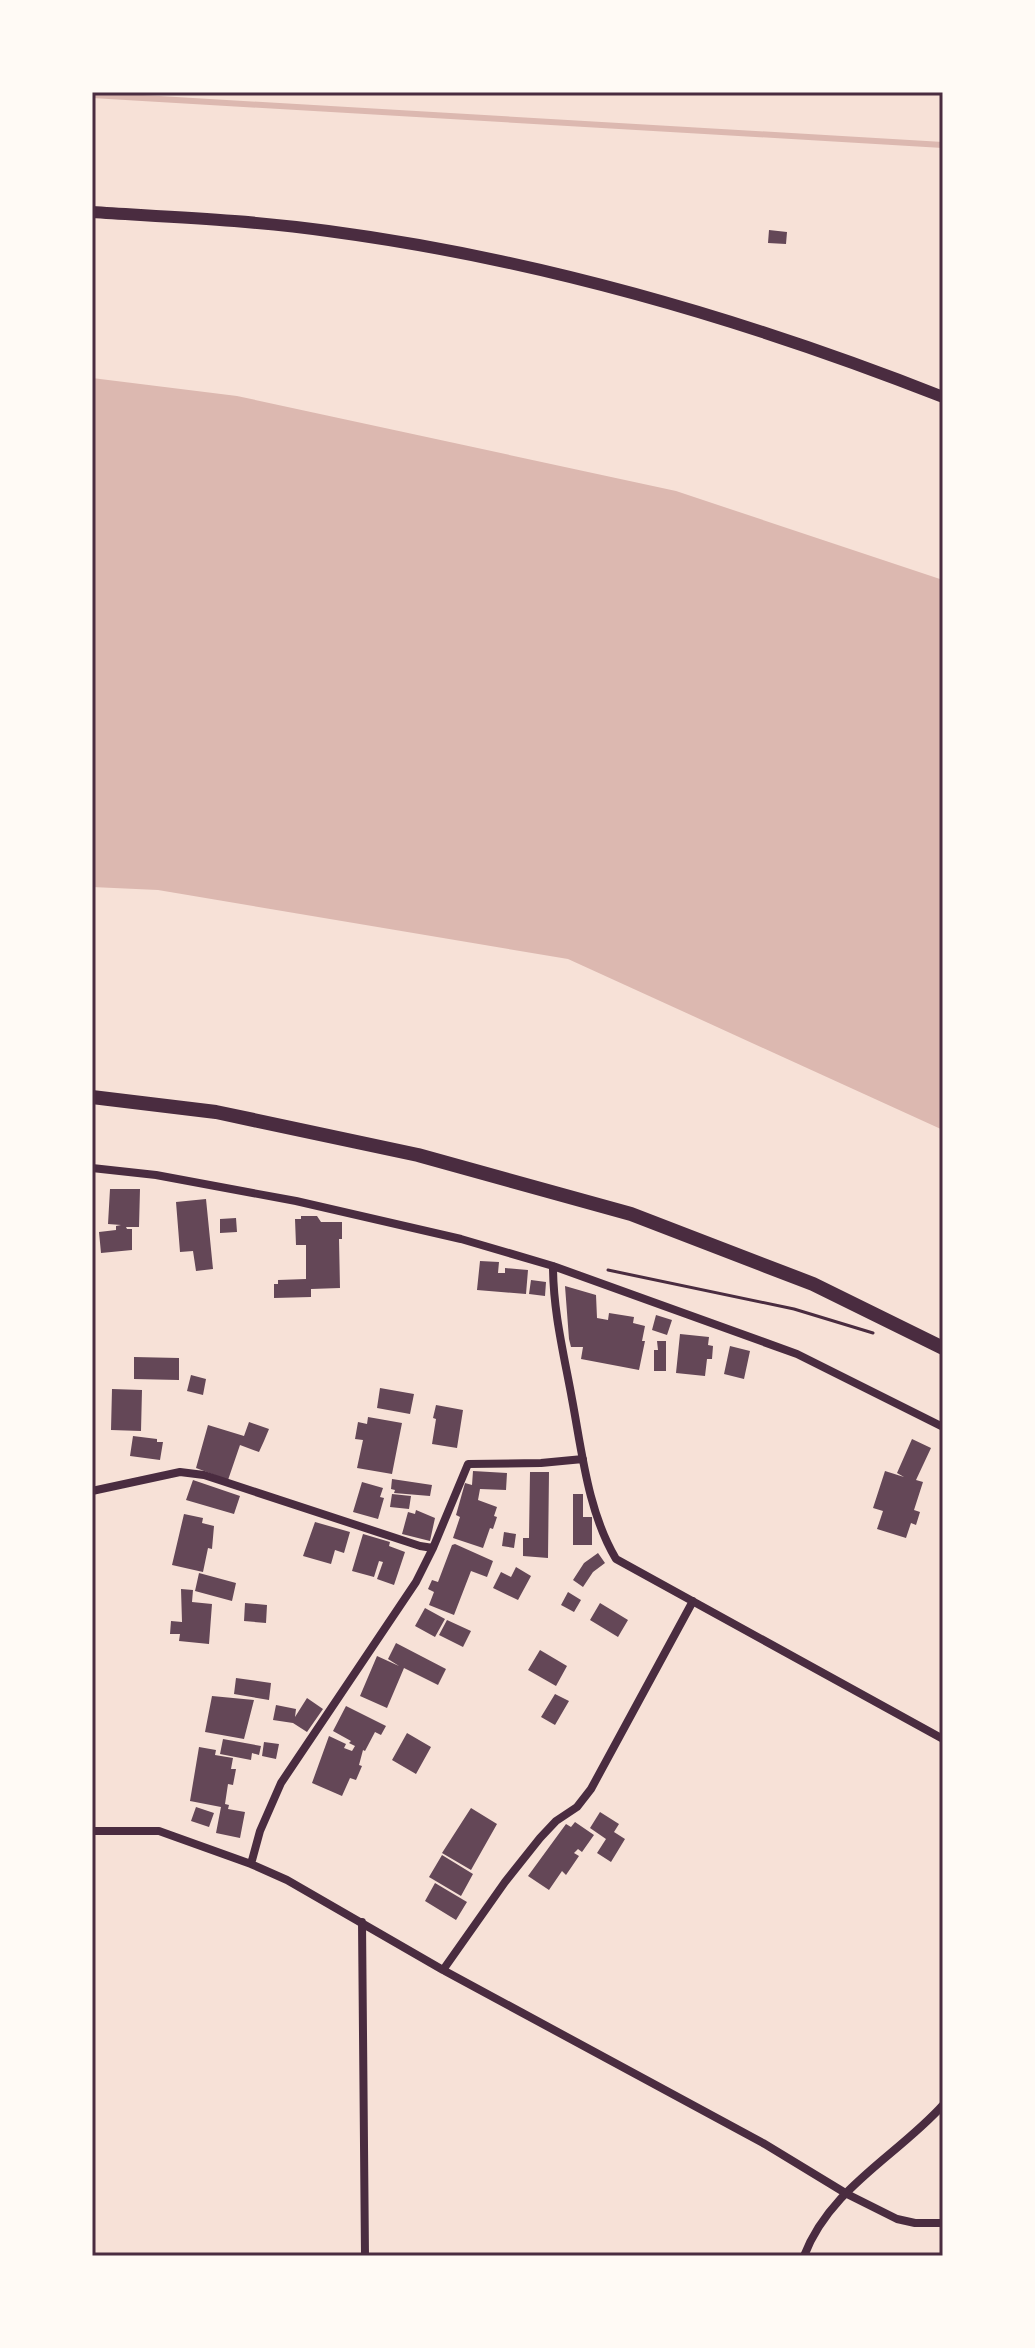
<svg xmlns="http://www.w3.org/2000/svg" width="1035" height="2348" font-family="'Public Sans',sans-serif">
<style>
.water{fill:#dcb8b0}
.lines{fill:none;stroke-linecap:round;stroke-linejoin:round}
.stream{stroke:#dcb8b0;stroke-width:6}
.building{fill:#644757}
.path{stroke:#4a2c40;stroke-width:3}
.minor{stroke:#4a2c40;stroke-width:8}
.tertiary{stroke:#4a2c40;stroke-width:12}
.secondary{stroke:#4a2c40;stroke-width:14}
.neatline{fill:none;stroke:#4a2c40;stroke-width:3}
</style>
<rect width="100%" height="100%" fill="#f7e1d7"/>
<path class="water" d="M92,378L237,396L676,491L943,580V1130L568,959L158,890L92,887Z"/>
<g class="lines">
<path class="stream" d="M92,95L943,145"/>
</g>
<path class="building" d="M769,230L787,232L786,244L768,243Z
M110,1189H140L139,1227H126L127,1229H132V1250L101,1253L99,1232L116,1230V1226L121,1225L108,1224Z
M206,1199L213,1269L196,1271L193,1251L180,1252L176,1202Z
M301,1216H317L321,1222H342V1239H339L340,1288L311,1289V1297L274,1298V1284H278V1280L306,1279V1245H296L295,1219H301Z
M236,1218L237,1232L220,1233V1219Z
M480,1261L499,1262L498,1273H505V1268L528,1270L526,1294L477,1290Z
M531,1280L546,1282L545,1296L529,1294Z
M565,1286L596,1295L597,1318L608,1320L609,1313L634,1317L633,1323L645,1326L642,1341H645L639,1370L581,1359L583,1347H571L569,1339Z
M656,1315L672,1320L667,1335L652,1330Z
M680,1334L709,1337L708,1345L713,1346L712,1359H707L705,1376L676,1373Z
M657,1341H666V1371H654V1350H658Z
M730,1346L750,1351L744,1379L724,1374Z
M134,1357L179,1358V1380L134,1379Z
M191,1375L206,1379L203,1395L187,1391Z
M380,1388L414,1394L410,1414L377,1408Z
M112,1389L142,1390L141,1431L111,1430Z
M436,1405L463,1410L457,1448L432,1444L436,1419L433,1418Z
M368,1417L402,1423L392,1474L357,1468L363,1440L355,1439L358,1422L367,1424Z
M249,1422L269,1429L264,1441L259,1452L240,1445L228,1480L196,1468L208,1425L244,1436Z
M133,1436L157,1439V1442H163L160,1460L130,1456Z
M912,1439L931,1448L916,1480L923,1482L914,1510L920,1512L916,1525L911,1523L906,1538L877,1529L883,1511L873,1508L885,1471L904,1477L897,1473Z
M473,1471L507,1473L506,1490L480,1489L478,1500L497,1507L494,1516L497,1517L493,1529L490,1528L483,1548L453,1538L460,1517L456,1515L465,1483L472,1485Z
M530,1472H549L548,1558L523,1556V1538H529Z
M392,1479L432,1485L430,1496L394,1493L395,1490L391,1489Z
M193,1480L240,1496L234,1514L186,1500Z
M362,1482L383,1488L380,1497L384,1498L378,1519L353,1512Z
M392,1494L411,1496L409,1509L390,1507Z
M573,1494H583V1517H592V1545H573Z
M416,1510L435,1518L430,1541L402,1534L408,1512L415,1514Z
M184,1514L203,1518L202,1523L214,1526L212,1549L208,1548L203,1572L172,1565Z
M315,1522L350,1532L344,1553L335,1550L331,1564L303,1556Z
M504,1532L516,1534L514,1548L502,1546Z
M363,1534L390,1542L389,1546L405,1552L394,1585L377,1579L383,1562L379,1561L374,1577L352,1571Z
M455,1544L493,1561L487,1577L471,1571L454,1615L429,1605L434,1592L428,1589L432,1580L438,1582L452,1545Z
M598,1553L605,1563L593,1572L583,1587L573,1580L584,1563Z
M516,1567L531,1576L518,1600L493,1588L501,1572L511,1577Z
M199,1573L236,1583L232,1601L195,1591Z
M181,1589L193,1590L192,1602L212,1604L209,1644L179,1641L180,1634H170L171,1621L182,1622Z
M568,1592L581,1600L574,1612L561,1605Z
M245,1603L267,1605L266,1623L244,1621Z
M600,1603L628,1620L618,1637L590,1620Z
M425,1608L445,1619L435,1637L415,1626Z
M447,1620L471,1631L463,1647L439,1635Z
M396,1643L446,1669L438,1685L404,1668L387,1708L360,1696L377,1656L399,1666L388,1659Z
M540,1650L567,1666L556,1686L528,1670Z
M236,1678L271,1683L269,1700L234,1694Z
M555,1694L569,1701L555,1725L541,1717Z
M212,1696L254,1700L244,1739L205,1732Z
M307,1698L323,1709L307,1732L293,1723L273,1720L276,1705L296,1709L295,1717Z
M346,1706L386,1726L381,1735L375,1732L365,1751L363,1750L359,1765L362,1766L356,1780L350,1778L342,1796L312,1783L329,1736L346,1744L344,1748L352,1751L355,1746L349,1743L351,1741L333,1731Z
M407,1733L431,1747L416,1774L392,1760Z
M223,1739L261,1746L259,1755L252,1753L251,1760L220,1754Z
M264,1742L279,1744L276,1759L262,1756Z
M199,1747L216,1750L215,1755L233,1758L231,1769H236L233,1785L228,1784L225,1804L229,1805L228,1809L245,1812L240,1838L216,1833L221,1807L190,1801Z
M196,1807L214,1813L209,1827L191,1821Z
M471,1808L497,1824L471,1870L442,1853Z
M600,1812L619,1824L614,1832L625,1839L611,1862L597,1853L606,1839L590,1828Z
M575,1822L594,1835L582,1852L578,1849L574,1853L579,1856L566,1875L562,1871L549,1890L528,1876L566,1824L571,1827Z
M442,1855L473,1874L461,1896L429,1877Z
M435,1883L467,1902L456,1920L425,1901Z"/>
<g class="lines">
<path class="path" d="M608,1270L794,1309L873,1333"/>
<path class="minor" d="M92,1168L156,1175L296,1201L461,1239L553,1266L797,1354L943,1427
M553,1266C553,1311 564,1355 572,1399C582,1452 588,1512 616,1559L943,1739
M92,1491L180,1472L204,1475L420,1546L433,1548
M92,1831H159L251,1864L287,1880L443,1970L763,2143L847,2194L897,2219L915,2223H943
M251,1864L260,1831L281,1783L416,1582L433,1548L468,1464L541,1463L583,1459
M362,1922L365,2256
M443,1970L505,1882L540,1838L556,1821L577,1807L591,1789L693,1601
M804,2256C830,2188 897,2156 943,2105"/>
<path class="tertiary" d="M92,212C170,217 250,220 328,231C539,259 745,319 943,397"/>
<path class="secondary" d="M92,1097L216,1112L418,1155L631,1214L813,1284L943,1348"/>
</g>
<rect width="1035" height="2348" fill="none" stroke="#fffaf5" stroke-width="188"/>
<rect x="94" y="94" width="847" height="2160" class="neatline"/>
</svg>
